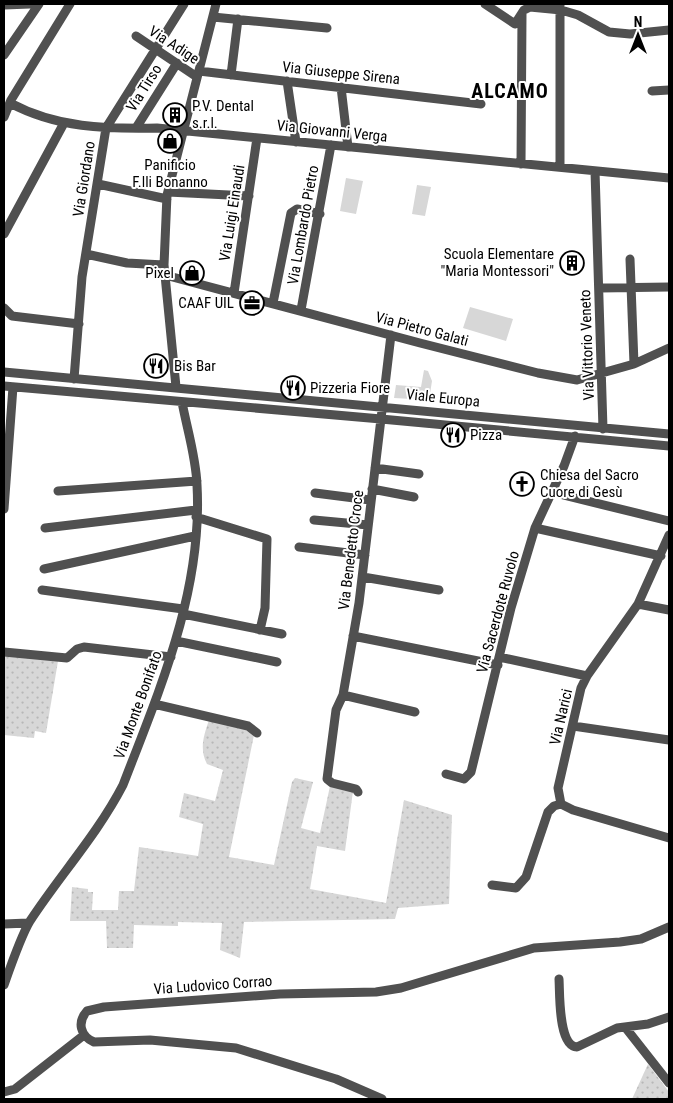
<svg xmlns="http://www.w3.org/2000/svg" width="673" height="1103" font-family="'Roboto Condensed',sans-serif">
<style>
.grass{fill:url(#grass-dots)}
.garden{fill:#d7d7d7}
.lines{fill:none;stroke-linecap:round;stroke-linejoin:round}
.minor{stroke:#505050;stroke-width:9}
.labels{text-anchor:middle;stroke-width:4;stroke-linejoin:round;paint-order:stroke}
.street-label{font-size:15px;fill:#000;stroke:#fff}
.poi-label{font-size:15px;fill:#000;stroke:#fff;text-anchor:start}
.district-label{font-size:20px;font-weight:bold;letter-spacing:1px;fill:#000;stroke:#fff}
</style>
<defs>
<pattern id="grass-dots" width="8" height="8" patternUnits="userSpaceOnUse" patternTransform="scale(1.25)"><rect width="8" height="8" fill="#d7d7d7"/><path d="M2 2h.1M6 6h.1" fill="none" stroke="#b7b7b7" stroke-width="1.8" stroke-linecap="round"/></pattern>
</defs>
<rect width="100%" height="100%" fill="#fff"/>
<path class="grass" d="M8,655L58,661L46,733L35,731L34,738L4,735V657Z
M209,720L246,727L254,735L229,857L274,865L292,782L295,778L313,782L301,828L320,833L330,786L353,791L345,851L317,846L310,889L386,903L404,800L452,815L449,904L398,908L395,919L244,922L240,958L220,950L222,923L178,922V926L134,925L133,948H107L106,921H70L72,887L88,889V892H93L92,910H118L119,891H134L139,847L198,856L203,824L179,817L184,793L215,801L223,770L207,764C199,749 204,735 209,720Z
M648,1064L669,1092V1099H632Z"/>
<path class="garden" d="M346,178L363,181L356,214L340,211Z
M417,185L431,187L425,216L412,214Z
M470,307L513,319L506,341L463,328Z
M424,370L428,371L432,381L429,400L394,398L396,385L421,387Z"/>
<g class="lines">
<path class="minor" d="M485,4L515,24L524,10L530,7L561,10L578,15L609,32L630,34L669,30
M4,5L30,4
M213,17L327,28
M136,36L197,77
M4,55L39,4
M199,71L481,104
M231,75L238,19
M287,81L296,142
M341,87L348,147
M652,91L669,90
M10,103C57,128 105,129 157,128L669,178
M4,117L11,100L70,4
M136,128L177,63
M521,164L522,14
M560,167V4
M595,171L603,429
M98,184L167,199
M168,192L249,196
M4,234L64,123
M86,254L127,263L164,265
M630,259L634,364
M165,275L420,343L538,373L577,380L634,364L669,348
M600,288L669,287
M234,293L257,138
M273,303L291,213L297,209L320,214
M4,308L12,316L79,324
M301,310L331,145
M391,335L359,603L343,695L415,712
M4,372L669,434
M74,379L82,277L106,128L184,4
M4,386L381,419L669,446
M176,387L164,265L167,195L216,4
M375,468L419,474
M372,489L414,497
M58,491L197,481
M551,492L669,521
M315,493L370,500
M4,509L13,387
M196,517L267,539L265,608L260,630
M314,520L368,525
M45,528L196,510
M535,528L661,556
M299,547L365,555
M44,569L195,536
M363,577L439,590
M42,590L183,609
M638,604L669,610
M183,614L282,634
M353,636L498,665
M176,641L277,662
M4,652L67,658L77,649L84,647L171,657
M499,657L587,676
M343,695L336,710L327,779L332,783L356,789L358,792
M154,704L248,726L257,733
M573,726L669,740
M446,774L464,779L471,772L511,608L535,528L564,466L575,436
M561,804L573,810L669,838
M492,885L516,888L526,877L548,812L554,806L561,804L558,788L581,688L587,676L638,604L669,535
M4,924L28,923
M559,979C560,994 558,1046 577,1047L617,1028L648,1024L669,1017
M4,985C10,968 21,936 30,921C60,875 97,835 123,785C160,689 203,590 197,485C196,457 187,429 182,402
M625,1027L669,1083
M4,1092L15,1089L84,1035
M382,1099L336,1079L236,1048L150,1040L94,1042C80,1036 77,1022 87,1011L104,1007L280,994L376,992L401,988L534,948L620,942L641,939L669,927"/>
</g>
<defs>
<g id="building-ring" transform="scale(1.25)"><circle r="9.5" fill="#fff" stroke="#000" stroke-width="1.5"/><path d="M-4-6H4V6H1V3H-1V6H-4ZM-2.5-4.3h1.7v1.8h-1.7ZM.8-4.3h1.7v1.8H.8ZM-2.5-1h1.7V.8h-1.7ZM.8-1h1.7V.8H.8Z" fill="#000"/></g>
<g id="shop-ring" transform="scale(1.25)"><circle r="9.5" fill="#fff" stroke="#000" stroke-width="1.5"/><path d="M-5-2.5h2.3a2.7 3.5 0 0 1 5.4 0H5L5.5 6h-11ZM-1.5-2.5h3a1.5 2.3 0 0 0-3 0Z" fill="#000"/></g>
<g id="office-ring" transform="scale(1.25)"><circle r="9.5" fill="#fff" stroke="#000" stroke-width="1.5"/><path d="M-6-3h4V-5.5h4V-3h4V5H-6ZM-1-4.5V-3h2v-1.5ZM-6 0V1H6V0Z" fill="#000"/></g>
<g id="restaurant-ring" transform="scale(1.25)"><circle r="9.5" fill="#fff" stroke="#000" stroke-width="1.5"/><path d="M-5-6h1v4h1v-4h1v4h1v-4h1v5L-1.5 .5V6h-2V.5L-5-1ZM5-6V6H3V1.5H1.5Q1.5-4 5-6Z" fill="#000"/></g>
<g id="church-ring" transform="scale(1.25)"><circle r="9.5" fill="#fff" stroke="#000" stroke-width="1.5"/><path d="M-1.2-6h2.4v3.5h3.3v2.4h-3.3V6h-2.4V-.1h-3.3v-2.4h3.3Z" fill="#000"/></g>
</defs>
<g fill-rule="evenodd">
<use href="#building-ring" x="175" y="115"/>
<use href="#shop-ring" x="170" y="141"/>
<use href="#building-ring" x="572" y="263"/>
<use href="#shop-ring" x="192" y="273"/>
<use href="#office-ring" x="252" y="303"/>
<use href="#restaurant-ring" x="156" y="366"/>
<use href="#restaurant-ring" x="293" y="388"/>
<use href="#restaurant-ring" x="453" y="435"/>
<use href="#church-ring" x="522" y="484"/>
</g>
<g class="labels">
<g class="street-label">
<text transform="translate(174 45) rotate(33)" y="5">Via Adige</text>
<text transform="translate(341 73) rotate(6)" y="5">Via Giuseppe Sirena</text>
<text transform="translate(144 88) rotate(-58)" y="5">Via Tirso</text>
<text transform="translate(332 131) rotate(6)" y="5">Via Giovanni Verga</text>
<text transform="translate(84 179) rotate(-81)" y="5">Via Giordano</text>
<text transform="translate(232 213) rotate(-81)" y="5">Via Luigi Einaudi</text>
<text transform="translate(303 225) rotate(-80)" y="5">Via Lombardo Pietro</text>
<text transform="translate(422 329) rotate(15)" y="5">Via Pietro Galati</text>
<text transform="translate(587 345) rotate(-92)" y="5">Via Vittorio Veneto</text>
<text transform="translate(443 398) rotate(6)" y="5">Viale Europa</text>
<text transform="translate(351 550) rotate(-83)" y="5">Via Benedetto Croce</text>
<text transform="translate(498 612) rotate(-75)" y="5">Via Sacerdote Ruvolo</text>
<text transform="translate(138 705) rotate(-70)" y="5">Via Monte Bonifato</text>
<text transform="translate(561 717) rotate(-77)" y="5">Via Narici</text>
<text transform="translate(213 985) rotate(-4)" y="5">Via Ludovico Corrao</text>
</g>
<g class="poi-label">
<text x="192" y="111">P.V. Dental<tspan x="192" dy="17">s.r.l.</tspan></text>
<text x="170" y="170" text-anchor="middle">Panificio<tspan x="170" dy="17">F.lli Bonanno</tspan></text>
<text x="554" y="259" text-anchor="end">Scuola Elementare<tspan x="554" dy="17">"Maria Montessori"</tspan></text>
<text x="174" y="278" text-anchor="end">Pixel</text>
<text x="234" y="308" text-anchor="end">CAAF UIL</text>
<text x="174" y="371">Bis Bar</text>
<text x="310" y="393">Pizzeria Fiore</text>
<text x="470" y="440">Pizza</text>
<text x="540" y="480">Chiesa del Sacro<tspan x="540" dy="17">Cuore di Gesù</tspan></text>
</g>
<g class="district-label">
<text x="510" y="98">ALCAMO</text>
</g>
</g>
<rect width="673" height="1103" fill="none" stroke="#000000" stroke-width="10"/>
<g transform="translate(638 35)" stroke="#ffffff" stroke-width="4" paint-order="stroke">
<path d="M0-4L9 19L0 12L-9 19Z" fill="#000000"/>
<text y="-8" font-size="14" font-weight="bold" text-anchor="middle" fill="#000000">N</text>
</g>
</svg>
